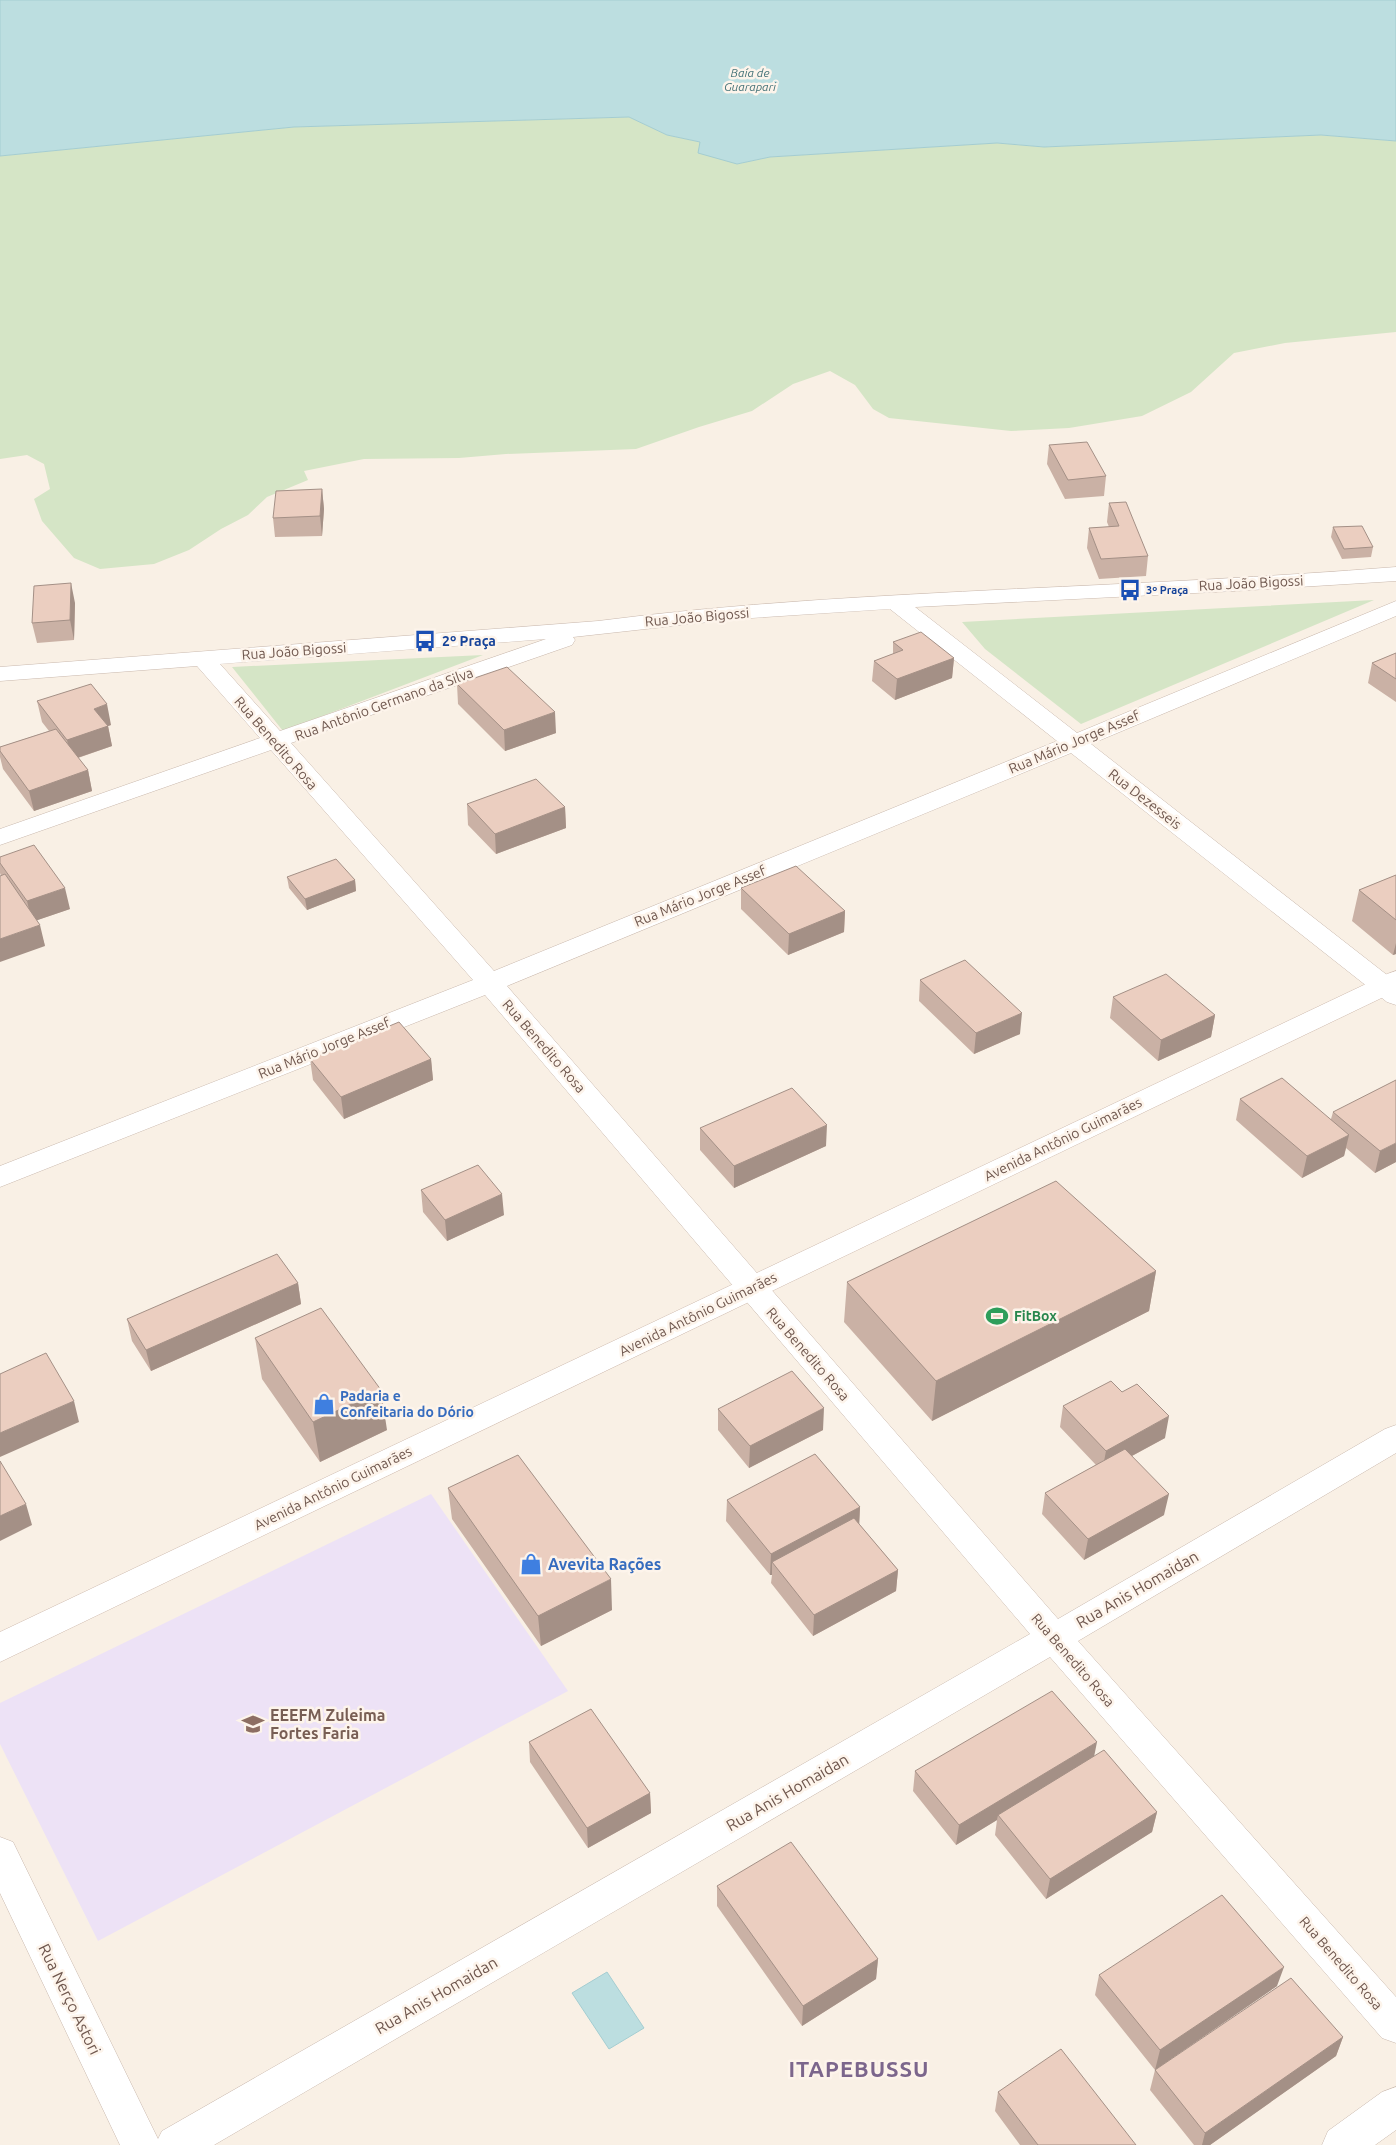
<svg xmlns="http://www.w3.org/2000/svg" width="1396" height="2145" font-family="Ubuntu,sans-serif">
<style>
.education{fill:#ede2f6}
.green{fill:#d5e5c6}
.water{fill:#bcdee0;stroke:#a4cdd1}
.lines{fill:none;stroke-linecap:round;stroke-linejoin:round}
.street-casing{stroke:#c9b8ad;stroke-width:1}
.secondary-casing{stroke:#cebaae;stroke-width:1}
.street{fill:#fff;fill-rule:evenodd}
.secondary{fill:#fff;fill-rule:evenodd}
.wall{fill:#cab1a5}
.shaded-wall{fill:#a49086}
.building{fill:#ebcec0;stroke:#a49086}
.labels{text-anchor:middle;stroke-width:5;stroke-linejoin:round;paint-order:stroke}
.far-transit-label{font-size:11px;font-weight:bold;fill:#164399;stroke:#fdf4eb;text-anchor:start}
.far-water-label{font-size:12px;font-style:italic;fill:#477479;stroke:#fdf4eb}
.street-label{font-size:14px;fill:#6f574e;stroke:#fdf4eb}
.transit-label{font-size:14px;font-weight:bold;fill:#164399;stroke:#fdf4eb;text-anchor:start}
.leisure-label{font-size:14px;font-weight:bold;fill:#27864d;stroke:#fdf4eb;text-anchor:start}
.shop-label{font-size:14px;font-weight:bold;fill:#366cbe;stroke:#fdf4eb;text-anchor:start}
.near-shop-label{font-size:16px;font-weight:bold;fill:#366cbe;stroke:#fdf4eb;text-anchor:start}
.near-street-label{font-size:16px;fill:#6f574e;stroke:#fdf4eb}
.near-education-label{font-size:16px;font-weight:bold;fill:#785e54;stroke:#fdf4eb;text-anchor:start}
.near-district-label{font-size:22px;font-weight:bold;letter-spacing:1px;fill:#7c668c;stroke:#fdf4eb}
</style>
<rect width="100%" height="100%" fill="#f9f0e5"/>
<path class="education" d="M431,1494L568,1691L98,1941L0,1744V1703Z"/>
<path class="green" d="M629,117L667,135L700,142L737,164L770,157L997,143L1044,147L1321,135L1396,141V332L1285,343L1234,353L1191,392L1142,416L1069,428L1011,431L889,418L873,409L855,385L830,371L793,384L752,411L699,427L636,449L506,454L459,458L364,459L304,471L308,480L267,497L248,515L221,529L189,550L154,564L100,569L74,558L42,521L34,499L50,489L44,464L27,455L0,459V156L294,127Z
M1374,600L1081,724L985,649L962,622Z
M483,655L283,731L232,667Z"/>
<path class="water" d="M0,0H1396V141L1321,135L1044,147L997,143L770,157L737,164L698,153L700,142L667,135L629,117L294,127L0,156Z
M607,1972L644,2028L609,2049L572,1993Z"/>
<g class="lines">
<g class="street-casing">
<path id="street" d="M1396,567V581L1235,591L915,607L1077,733L1396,601V616L1091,744L1396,982V1005L1387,1002L1071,753L507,986L1058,1619L1385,1429L1396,1425V1453L1078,1641L1396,1997V2043L1382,2038L1050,1657L214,2145H120L0,1893V1837L13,1842L158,2139L162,2131L1030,1634L485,995L0,1187V1166L473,980L271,750L0,845V829L260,738L197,666L0,681V667L598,621C736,603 875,596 1015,589C1142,583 1269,577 1396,567ZM890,609L1057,741L494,971L291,743L572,645L575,640L573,637L736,619ZM546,639L280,731L220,664Z
M1396,2087V2130L1375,2145H1322L1328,2131L1382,2092Z"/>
</g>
<g class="secondary-casing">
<path id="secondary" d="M1396,971V991L0,1662V1632L1387,974Z"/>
</g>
<use href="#street" class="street"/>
<use href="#secondary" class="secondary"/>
</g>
<path class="wall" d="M1049,445L1106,476L1104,496L1065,499L1047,464Z
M322,489L324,509L322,536L275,537L273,518Z
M1109,503L1148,556L1146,576L1099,579L1087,548L1089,528L1109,527L1107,522Z
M1333,527L1373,547L1371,557L1342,559L1331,537Z
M75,603L74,640L37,643L32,623Z
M893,642L954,658L952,678L895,700L872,681L874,661L893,654Z
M1396,653V702L1368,683L1372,663Z
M457,684L556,733L505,751L458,704Z
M37,701L111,725L108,726L112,746L78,758L88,770L92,791L34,811L3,769L0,757V747L49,731L42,722Z
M467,804L565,807L566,828L496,854L468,825Z
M0,857L70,909L37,920L45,946L1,876L0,873Z
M1396,875V954L1393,955L1352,921L1359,890Z
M287,877L355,880L356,891L307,910L289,888Z
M741,888L845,911L844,932L788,955L741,909Z
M920,980L1020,1034L974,1054L919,1001Z
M1113,997L1215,1015L1211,1037L1158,1061L1110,1018Z
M310,1059H431L433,1080L344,1119L313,1080Z
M1240,1099L1331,1119L1333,1112L1396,1162L1375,1173L1346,1148L1344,1156L1302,1178L1236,1120Z
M700,1128L826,1146L734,1188L700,1150Z
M421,1190L504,1215L447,1241L423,1212Z
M1156,1271L1149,1311L932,1421L844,1322L847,1282Z
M298,1283L301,1304L151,1371L132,1341L127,1319Z
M255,1338L387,1430L320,1462L262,1379Z
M1063,1406L1165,1438L1132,1456L1164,1515L1084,1560L1042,1514L1045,1493L1096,1465L1060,1427Z
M718,1409L823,1430L749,1468L718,1430Z
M448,1488L612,1610L541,1646L452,1519Z
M727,1500L860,1507L859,1524L898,1570L896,1591L813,1636L771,1583L772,1575H770L726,1521Z
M529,1742L650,1793L651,1813L588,1848L530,1762Z
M1094,1756L1157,1812L1152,1832L1046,1899L995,1835L997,1820L956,1845L913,1791L915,1771Z
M717,1886L878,1959L876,1979L802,2026L717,1906Z
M1099,1975L1277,1986L1155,2070L1095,1995Z
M1343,2037L1336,2056L1210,2145H1194L1150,2090L1155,2070Z
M998,2092L1136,2145H1020L995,2111Z"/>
<path class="shaded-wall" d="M322,489L324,509L322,536L320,516Z
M71,583L75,603L74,640L70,620Z
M954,658L952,678L895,700L897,679Z
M107,704L111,725L108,726L112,746L71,760L67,740L94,709Z
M555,712L556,733L505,751L504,730Z
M88,770L92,791L34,811L29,791Z
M565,807L566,828L496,854L495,834Z
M355,880L356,891L307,910L305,899Z
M65,888L70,909L32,922L27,901Z
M845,911L844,932L788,955L789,934Z
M40,925L45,946L0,962V939Z
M1396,943V954L1393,955Z
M1022,1013L1020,1034L974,1054L976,1033Z
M1215,1015L1211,1037L1158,1061L1161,1040Z
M431,1059L433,1080L344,1119L341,1097Z
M827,1125L826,1146L734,1188V1166Z
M1349,1135L1344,1156L1302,1178L1307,1156Z
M1396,1143V1162L1375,1173L1380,1151Z
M502,1194L504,1215L447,1241L445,1220Z
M1156,1271L1149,1311L932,1421L936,1381Z
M298,1283L301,1304L151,1371L146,1350Z
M381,1390L387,1430L320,1462L313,1422Z
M74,1401L79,1422L0,1457V1433Z
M824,1408L823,1430L749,1468L750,1446Z
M1169,1416L1165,1438L1102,1472L1106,1451Z
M1169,1494L1164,1515L1084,1560L1088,1539Z
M26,1504L32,1525L0,1541V1516Z
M860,1507L859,1529L772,1562V1575H770L771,1554Z
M898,1570L896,1591L813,1636L814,1615Z
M611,1579L612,1610L541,1646L538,1616Z
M1097,1742L1093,1762L998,1815L997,1820L956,1845L959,1825Z
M650,1793L651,1813L588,1848L587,1828Z
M1157,1812L1152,1832L1046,1899L1050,1879Z
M878,1959L876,1979L802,2026L803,2006Z
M1284,1967L1277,1986L1155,2070L1160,2050Z
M1343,2037L1336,2056L1210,2145H1202L1205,2133Z"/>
<path class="building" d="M1087,442L1106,476L1068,480L1049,445Z
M322,489L320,516L273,518L276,491Z
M1126,502L1148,556L1101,559L1089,528L1119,526L1109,503Z
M1362,526L1373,547L1344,549L1333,527Z
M71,583L70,620L32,623L34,586Z
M921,632L954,658L897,679L874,661L903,650L893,642Z
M1396,653V679L1372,663Z
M507,667L555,712L504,730L457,684Z
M91,684L107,704L94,709L108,726L67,740L37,701Z
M56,729L88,770L29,791L0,751V747Z
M536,779L565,807L495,834L467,804Z
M34,845L65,888L27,901L0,863V857Z
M336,859L355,880L305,899L287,877Z
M796,866L845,911L789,934L741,888Z
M5,874L40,925L0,939V876Z
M1396,875V920L1359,890Z
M965,960L1022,1013L976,1033L920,980Z
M1166,974L1215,1015L1161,1040L1113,997Z
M399,1022L431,1059L341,1097L310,1059Z
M1282,1078L1349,1135L1307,1156L1240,1099Z
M1396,1080V1143L1380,1151L1333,1112Z
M792,1088L827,1125L734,1166L700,1128Z
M478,1165L502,1194L445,1220L421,1190Z
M1056,1181L1156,1271L936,1381L847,1282Z
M277,1254L298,1283L146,1350L127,1319Z
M321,1308L381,1390L313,1422L255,1338Z
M46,1353L74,1401L0,1433V1374Z
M792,1371L824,1408L750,1446L718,1409Z
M1111,1381L1122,1392L1137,1384L1169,1416L1106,1451L1063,1406Z
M1125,1449L1169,1494L1088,1539L1045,1493Z
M815,1454L860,1507L771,1554L727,1500Z
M518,1455L611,1579L538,1616L448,1488Z
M0,1461L26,1504L0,1516Z
M854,1518L898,1570L814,1615L772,1562Z
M1052,1691L1097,1742L959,1825L915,1771Z
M591,1709L650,1793L587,1828L529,1742Z
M1104,1750L1157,1812L1050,1879L998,1815Z
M791,1842L878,1959L803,2006L717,1886Z
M1222,1895L1284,1967L1160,2050L1099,1975Z
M1291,1978L1343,2037L1205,2133L1155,2070Z
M1061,2049L1136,2145H1038L998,2092Z"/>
<defs>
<g id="bus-bare" transform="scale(1.725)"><path d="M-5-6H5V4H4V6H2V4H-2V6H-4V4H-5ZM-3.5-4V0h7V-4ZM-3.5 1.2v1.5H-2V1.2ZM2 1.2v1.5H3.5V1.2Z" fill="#1a4fb4" stroke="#fdf4eb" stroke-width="2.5" paint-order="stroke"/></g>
<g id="stadium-bare" transform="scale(1.725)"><path d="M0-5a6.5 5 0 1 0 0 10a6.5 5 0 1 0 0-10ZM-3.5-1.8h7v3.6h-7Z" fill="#2e9e5b" stroke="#fdf4eb" stroke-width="2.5" paint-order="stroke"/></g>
<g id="shop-bare" transform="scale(1.725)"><path d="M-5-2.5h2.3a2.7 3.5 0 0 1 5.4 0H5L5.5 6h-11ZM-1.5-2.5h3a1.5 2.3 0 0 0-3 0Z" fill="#3f7fe0" stroke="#fdf4eb" stroke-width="2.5" paint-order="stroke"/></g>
<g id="school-bare" transform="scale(1.725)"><path d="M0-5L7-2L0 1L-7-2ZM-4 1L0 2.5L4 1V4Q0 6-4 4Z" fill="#8d6e63" stroke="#fdf4eb" stroke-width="2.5" paint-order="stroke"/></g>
</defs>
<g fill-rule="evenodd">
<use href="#bus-bare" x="1130" y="590"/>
<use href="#bus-bare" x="425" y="641"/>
<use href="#stadium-bare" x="997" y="1316"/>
<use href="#shop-bare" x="324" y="1404"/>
<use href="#shop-bare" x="531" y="1564"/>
<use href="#school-bare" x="253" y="1724"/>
</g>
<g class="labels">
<g class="far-transit-label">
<text x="1146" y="594">3º Praça</text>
</g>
<g class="far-water-label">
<text x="750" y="77">Baía de<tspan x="750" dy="14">Guarapari</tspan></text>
</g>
<g class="street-label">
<text transform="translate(1251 583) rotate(-3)" y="5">Rua João Bigossi</text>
<text transform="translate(697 617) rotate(-5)" y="5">Rua João Bigossi</text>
<text transform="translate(294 651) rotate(-4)" y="5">Rua João Bigossi</text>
<text transform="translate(384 704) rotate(-20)" y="5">Rua Antônio Germano da Silva</text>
<text transform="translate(1074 742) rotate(-23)" y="5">Rua Mário Jorge Assef</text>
<text transform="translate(276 743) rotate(49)" y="5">Rua Benedito Rosa</text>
<text transform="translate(1145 799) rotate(38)" y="5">Rua Dezesseis</text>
<text transform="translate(700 896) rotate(-22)" y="5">Rua Mário Jorge Assef</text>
<text transform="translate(544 1046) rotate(49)" y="5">Rua Benedito Rosa</text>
<text transform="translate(324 1048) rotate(-22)" y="5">Rua Mário Jorge Assef</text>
<text transform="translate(1063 1139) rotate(-26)" y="5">Avenida Antônio Guimarães</text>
<text transform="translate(698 1314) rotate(-26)" y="5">Avenida Antônio Guimarães</text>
<text transform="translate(808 1354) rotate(49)" y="5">Rua Benedito Rosa</text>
<text transform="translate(333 1488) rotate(-26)" y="5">Avenida Antônio Guimarães</text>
<text transform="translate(1073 1660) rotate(49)" y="5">Rua Benedito Rosa</text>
<text transform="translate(1341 1963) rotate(49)" y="5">Rua Benedito Rosa</text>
</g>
<g class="transit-label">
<text x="442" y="646">2º Praça</text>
</g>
<g class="leisure-label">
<text x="1014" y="1321">FitBox</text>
</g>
<g class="shop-label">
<text x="340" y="1401">Padaria e<tspan x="340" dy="16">Confeitaria do Dório</tspan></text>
</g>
<g class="near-shop-label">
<text x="548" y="1570">Avevita Rações</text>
</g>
<g class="near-street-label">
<text transform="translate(1137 1589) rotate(-30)" y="6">Rua Anis Homaidan</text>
<text transform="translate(787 1792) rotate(-30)" y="6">Rua Anis Homaidan</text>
<text transform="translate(436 1995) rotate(-30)" y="6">Rua Anis Homaidan</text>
<text transform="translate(70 1999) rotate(64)" y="6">Rua Nerço Astori</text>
</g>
<g class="near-education-label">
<text x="270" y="1721">EEEFM Zuleima<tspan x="270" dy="18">Fortes Faria</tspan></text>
</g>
<g class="near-district-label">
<text x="859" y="2077">ITAPEBUSSU</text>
</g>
</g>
</svg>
